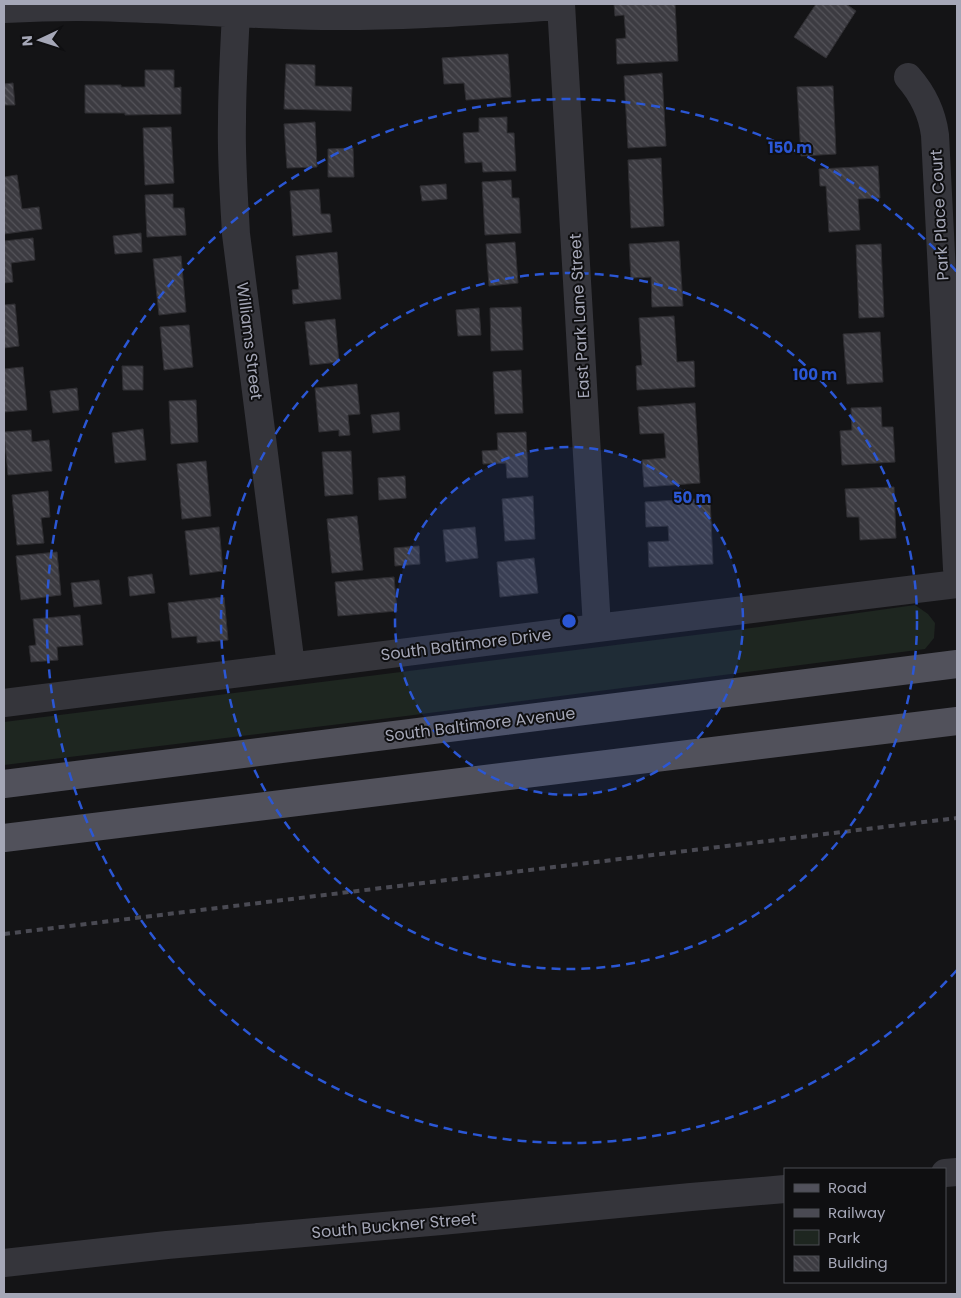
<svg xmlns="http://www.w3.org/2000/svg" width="961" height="1298" font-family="Poppins,sans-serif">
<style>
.green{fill:#1e2620}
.building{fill:url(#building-back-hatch);stroke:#2f2e32}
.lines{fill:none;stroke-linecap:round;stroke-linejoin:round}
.minor{stroke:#35353b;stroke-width:28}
.major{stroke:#51515b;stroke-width:28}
.rail{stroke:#4a4a53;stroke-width:4;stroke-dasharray:6 5;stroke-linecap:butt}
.ring{fill:none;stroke:#2b57d5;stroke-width:2.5;stroke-dasharray:9 6}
.labels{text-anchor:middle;stroke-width:4;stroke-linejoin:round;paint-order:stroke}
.street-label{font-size:16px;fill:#a5a7b7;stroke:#0f0f11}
.centre{fill:#2b57d5;stroke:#0f0f11;stroke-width:2.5}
.ring-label{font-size:15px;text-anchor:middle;font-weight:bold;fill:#2b57d5;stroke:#0f0f11;stroke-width:4;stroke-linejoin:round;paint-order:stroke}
</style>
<defs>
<pattern id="building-back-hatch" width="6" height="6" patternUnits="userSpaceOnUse" patternTransform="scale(1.25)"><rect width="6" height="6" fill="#3c3b41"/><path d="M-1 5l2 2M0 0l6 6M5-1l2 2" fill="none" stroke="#55545a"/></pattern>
</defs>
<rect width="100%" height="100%" fill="#141416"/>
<path class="green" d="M915,605L928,614L935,623L934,638L925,649L406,716L4,765V722L759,627Z"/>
<path class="building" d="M614,4H675L678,61L617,64L616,39L626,38L624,15L615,16Z
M816,4H846L856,11L826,58L794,37Z
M508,54L511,97L466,100L464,83L444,84L442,58Z
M286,64L315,65V86L352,87L351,111L284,109Z
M145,70H174V88L181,87V114L125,115V113H85V85H121V87H145Z
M662,73L666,146L628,148L624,76Z
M13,83L15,105H4V84Z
M833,86L836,154L801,156L797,87Z
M507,117V133H514L516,171L483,172L482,162L465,163L463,133L479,132V118Z
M315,122L317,167L287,168L284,124Z
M171,127L174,183L145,185L143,128Z
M353,148L354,177H328V149Z
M661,158L664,226L631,228L628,160Z
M878,166L880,198L858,199L860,230L829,232L826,186H820L819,169Z
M17,175L22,209L39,207L42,229L4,234V177Z
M511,180L512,198H519L521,233L485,235L482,182Z
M446,184L447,199L422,201L420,186Z
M319,189L321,214H330L332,232L293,236L290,191Z
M173,194V208H184L186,235L147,237L145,195Z
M141,233L142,252L115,254L113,236Z
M33,238L35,260L11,263L13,282L4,283V241Z
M679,241L683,306L652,307L651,277L631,278L629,244Z
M515,242L518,283L489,286L486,244Z
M881,244L884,317L859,318L856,245Z
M337,252L341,299L293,304L292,290L299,289L296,256Z
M181,256L186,312L159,315L153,259Z
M15,304L19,346L4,348V305Z
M521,307L523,350L491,351L490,308Z
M479,308L481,335L458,336L456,310Z
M674,316L677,362L694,361L695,387L637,390L636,366L642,365L639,318Z
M335,319L339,362L310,365L305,322Z
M189,325L193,367L164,370L160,327Z
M880,332L883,382L847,384L843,334Z
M122,366H143V390H123Z
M23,367L27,410L4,412V369Z
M521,370L523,413L495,414L493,372Z
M357,384L360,414L348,415L350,435L339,436V430L319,432L315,388Z
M77,388L79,410L53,413L50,391Z
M196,400L198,442L171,444L169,401Z
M695,403L700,483L644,487L642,460L666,458L664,433L640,434L638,407Z
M881,407L882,427H893L895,462L842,465L840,431L852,430L851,408Z
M399,412L400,430L373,433L371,415Z
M143,429L146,460L115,463L112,433Z
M31,430L32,442L49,440L52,471L8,475L4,432Z
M526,432L528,477L507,478L506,463L483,464L482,451L498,450L497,433Z
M351,451L353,494L325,496L322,452Z
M206,461L211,516L182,519L177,464Z
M405,476L406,498L379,500L378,478Z
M894,487L896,538L860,540L859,517H847L845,489Z
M48,491L50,517L41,518L44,543L17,545L12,495Z
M533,496L535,539L505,541L502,499Z
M710,498L713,564L649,567L648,542L669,541L668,526L646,527L645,502Z
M357,516L363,570L332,573L327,519Z
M219,527L223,571L190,575L185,531Z
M475,527L478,558L446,562L443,530Z
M419,546L420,564L395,566L394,548Z
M57,552L61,595L21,600L16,556Z
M534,558L538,593L500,597L497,562Z
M152,574L155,593L130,596L128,577Z
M394,577L397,611L338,616L335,582Z
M99,580L102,604L74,607L71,583Z
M224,597L228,640L197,643V636L172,638L168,603Z
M80,615L83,645L57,647L58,660L31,662L29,646L36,645L33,619Z"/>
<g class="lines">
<path class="minor" d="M561,4L597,628
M4,9C43,7 82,6 121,8C188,10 255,15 322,16C402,17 481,11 561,6
M236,14C234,50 232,86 232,122C231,159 234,197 236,234L291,666
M908,77C923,94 932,112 935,135L957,569
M4,703L597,628L957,584
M945,1173L957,1172
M4,1263L167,1245L441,1221L691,1197L785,1189"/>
<path class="major" d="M4,784L957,664
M4,838L957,721"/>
<path class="rail" d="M4,934L957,818"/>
</g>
<circle cx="569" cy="621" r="174" fill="#2b57d5" fill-opacity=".12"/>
<g class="ring">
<circle cx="569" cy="621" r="174"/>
<circle cx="569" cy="621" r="348"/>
<path d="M957 970A522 522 0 1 1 957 272"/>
</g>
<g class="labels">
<g class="street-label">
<text transform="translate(939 215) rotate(-93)" y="6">Park Place Court</text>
<text transform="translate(579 316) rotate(-93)" y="6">East Park Lane Street</text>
<text transform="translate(250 341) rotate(83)" y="6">Williams Street</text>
<text transform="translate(466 644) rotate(-7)" y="6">South Baltimore Drive</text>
<text transform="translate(480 724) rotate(-7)" y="6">South Baltimore Avenue</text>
<text transform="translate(394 1225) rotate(-5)" y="6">South Buckner Street</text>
</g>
</g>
<circle cx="569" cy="621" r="8" class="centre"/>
<g class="ring-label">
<text x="790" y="153">150 m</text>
<text x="815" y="380">100 m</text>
<text x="692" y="503">50 m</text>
</g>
<rect width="961" height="1298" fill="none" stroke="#a5a7b7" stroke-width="10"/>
<rect x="784" y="1168" width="162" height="115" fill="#0f0f11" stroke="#4b4c53"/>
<rect x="794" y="1184" width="25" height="8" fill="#51515b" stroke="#4b4c53"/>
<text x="828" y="1193" font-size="15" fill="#a5a7b7">Road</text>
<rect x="794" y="1209" width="25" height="8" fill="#4a4a53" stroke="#4b4c53"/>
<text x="828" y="1218" font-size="15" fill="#a5a7b7">Railway</text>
<rect x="794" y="1230" width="25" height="15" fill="#1e2620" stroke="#4b4c53"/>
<text x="828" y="1243" font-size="15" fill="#a5a7b7">Park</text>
<rect x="794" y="1256" width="25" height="15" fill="url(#building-back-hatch)" stroke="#4b4c53"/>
<text x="828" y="1268" font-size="15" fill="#a5a7b7">Building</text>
<g transform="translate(40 40) rotate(266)" stroke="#0f0f11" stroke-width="4" paint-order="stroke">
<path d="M0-4L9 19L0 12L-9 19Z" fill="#a5a7b7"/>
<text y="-8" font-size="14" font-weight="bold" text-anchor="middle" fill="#a5a7b7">N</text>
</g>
</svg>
